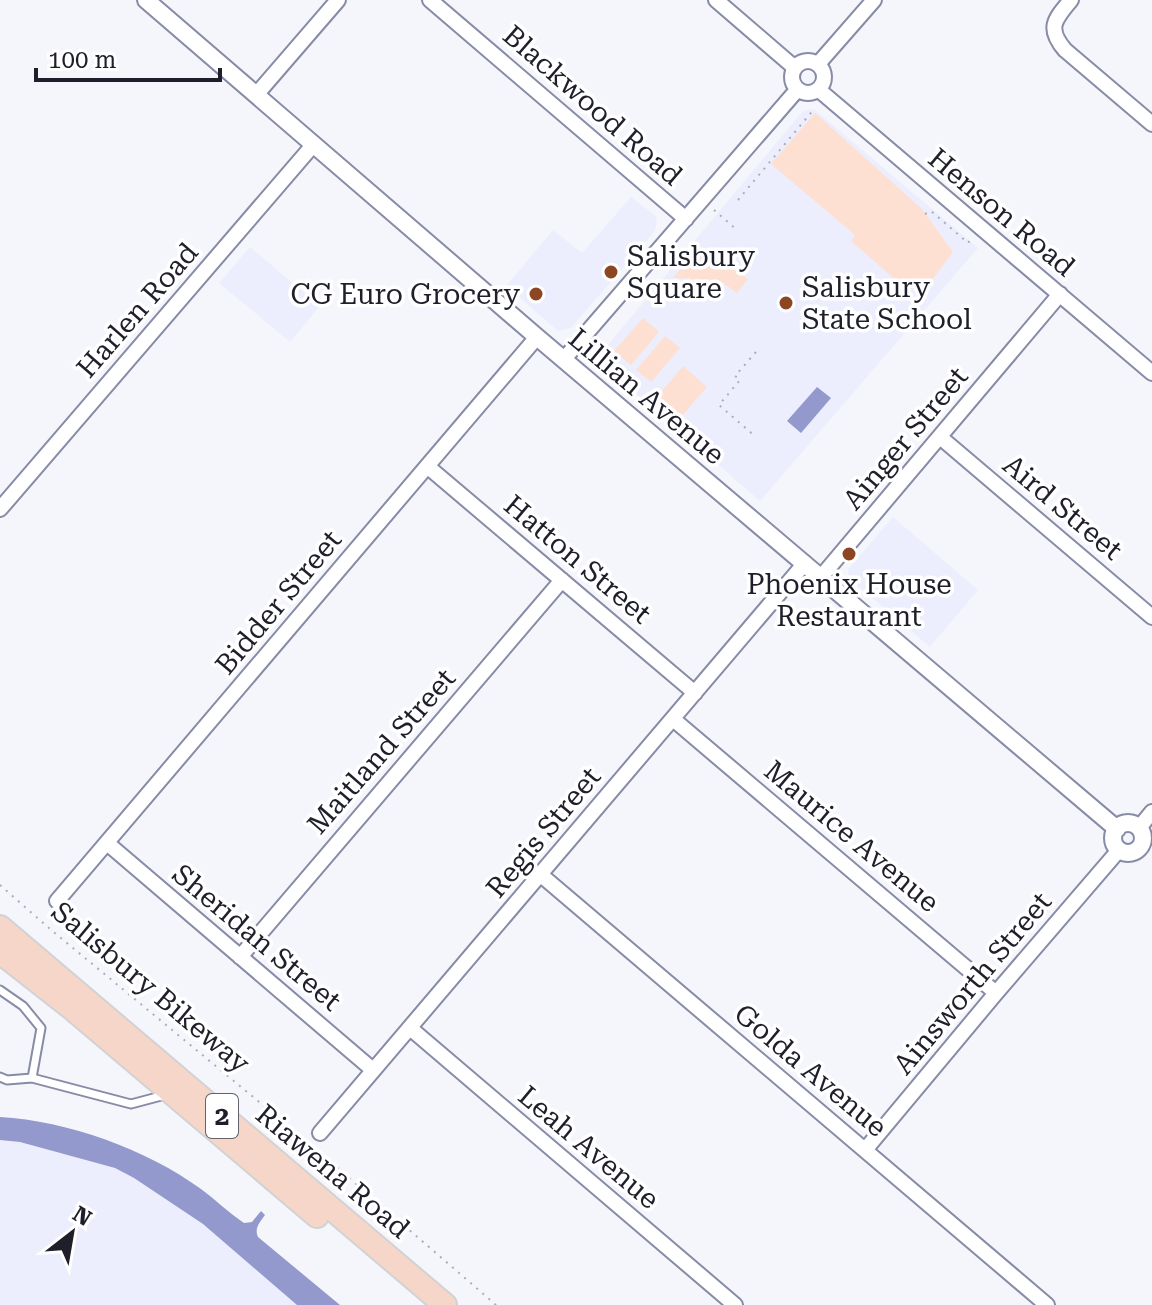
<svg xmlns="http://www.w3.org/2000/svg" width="1152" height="1305" font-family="'Roboto Serif',serif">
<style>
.built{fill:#eceefd}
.green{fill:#fde0d2}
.water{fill:#9499cd}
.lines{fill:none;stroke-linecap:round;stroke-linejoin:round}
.service-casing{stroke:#878ba6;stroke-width:11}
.minor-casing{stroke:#878ba6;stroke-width:18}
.tertiary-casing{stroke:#878ba6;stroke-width:20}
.trunk-casing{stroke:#d2d2d4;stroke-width:26}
.path{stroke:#acadb5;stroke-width:2;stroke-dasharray:2 6;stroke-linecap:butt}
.service{stroke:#fff;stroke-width:7}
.minor{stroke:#fff;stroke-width:14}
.tertiary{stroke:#fff;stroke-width:16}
.trunk{stroke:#f6d6c8;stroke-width:22}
.poi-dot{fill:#8c4621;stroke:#fff;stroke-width:3}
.labels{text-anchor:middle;stroke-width:7;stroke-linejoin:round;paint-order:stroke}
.shield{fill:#fff;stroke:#62626a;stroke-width:2}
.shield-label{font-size:26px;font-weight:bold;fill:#1e1f2a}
.street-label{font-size:28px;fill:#1e1f2a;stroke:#fff}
.poi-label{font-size:28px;fill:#1e1f2a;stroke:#fff;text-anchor:start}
</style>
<rect width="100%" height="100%" fill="#f5f6fc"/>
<path class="built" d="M810,109L815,110L978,248L760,501L596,359L803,111Z
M631,197L657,217L655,231L571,328L558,331L506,286L553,230L582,253Z
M250,247L320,306L290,342L219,283Z
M893,517L978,590L930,647L850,579L848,573L849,568Z
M0,1140L20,1142L115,1168L134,1178L203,1224L297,1305H0Z"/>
<path class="green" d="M815,113L922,209L953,252L925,289H906L851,241L855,235L771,164Z
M699,247L748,279L737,293L719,280L673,278Z
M643,318L659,332L631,365L614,351Z
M665,336L680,348L651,382L636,370Z
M683,366L707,387L681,417L657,397Z"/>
<path class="water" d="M817,387L831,398L801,433L787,421Z
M0,1117C68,1121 146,1149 201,1189C216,1200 229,1213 244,1223L252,1222L261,1211L265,1215C260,1222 254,1228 258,1237L340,1305H297L203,1224L134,1178L115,1168L20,1142L0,1140Z"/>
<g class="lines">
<g class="service-casing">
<path id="service" d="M0,990L23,1006L41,1028L32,1078
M0,1077L7,1080L32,1078L131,1104L165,1095"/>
</g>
<g class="minor-casing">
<path id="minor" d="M430,0L686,219
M716,0L795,68
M1071,0C1055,19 1046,28 1065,50L1152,124
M792 77a16 16 0 1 1 32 0a16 16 0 1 1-32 0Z
M818,64L874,0
M819,90L1152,373
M256,95L338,0
M564,359L797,90
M940,437L1152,617
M427,466L695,693
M0,509L314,144
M821,577L1060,294
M673,719L996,993
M1139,828L1152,812
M107,843L373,1070
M541,875L1047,1305
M57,901L537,337
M240,957L562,580
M410,1028L735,1305
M320,1133L805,563
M865,1150L996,993L1119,850"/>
</g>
<g class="tertiary-casing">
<path id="tertiary" d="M146,0L537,337L1117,829
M1113 838a15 15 0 1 1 30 0a15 15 0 1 1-30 0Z"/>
</g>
<g class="trunk-casing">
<path id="trunk" d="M0,927L445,1305
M0,952L74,1010L317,1216"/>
</g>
<path class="path" d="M738,200L815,108
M714,210L737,230
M925,214L931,211L968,243L971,239
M756,352L735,376L740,380L719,405L756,437
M0,885L50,929L310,1144L496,1305"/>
<use href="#service" class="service"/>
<use href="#minor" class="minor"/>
<use href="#tertiary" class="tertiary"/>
<use href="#trunk" class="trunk"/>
</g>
<g class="poi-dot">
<circle cx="611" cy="272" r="8"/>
<circle cx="536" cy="294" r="8"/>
<circle cx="786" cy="303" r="8"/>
<circle cx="849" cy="554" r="8"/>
</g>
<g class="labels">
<rect class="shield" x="206" y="1094" width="32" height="44" rx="6"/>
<g class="shield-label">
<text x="222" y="1125">2</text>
</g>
<g class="street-label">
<text transform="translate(593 105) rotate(41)" y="10">Blackwood Road</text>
<text transform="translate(1002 212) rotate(40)" y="10">Henson Road</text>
<text transform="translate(137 310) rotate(-49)" y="10">Harlen Road</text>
<text transform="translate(647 396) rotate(40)" y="10">Lillian Avenue</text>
<text transform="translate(905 438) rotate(-50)" y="10">Ainger Street</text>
<text transform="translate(1063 507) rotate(40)" y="10">Aird Street</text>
<text transform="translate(578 559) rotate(40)" y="10">Hatton Street</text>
<text transform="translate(278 602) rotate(-50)" y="10">Bidder Street</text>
<text transform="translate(381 751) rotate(-49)" y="10">Maitland Street</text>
<text transform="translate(543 832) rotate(-50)" y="10">Regis Street</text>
<text transform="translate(852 836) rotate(40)" y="10">Maurice Avenue</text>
<text transform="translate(257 937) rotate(40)" y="10">Sheridan Street</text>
<text transform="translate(972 983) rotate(-50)" y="10">Ainsworth Street</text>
<text transform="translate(151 987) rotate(40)" y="10">Salisbury Bikeway</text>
<text transform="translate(811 1070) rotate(40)" y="10">Golda Avenue</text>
<text transform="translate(589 1147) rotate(40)" y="10">Leah Avenue</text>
<text transform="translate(333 1171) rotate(40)" y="10">Riawena Road</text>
</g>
<g class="poi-label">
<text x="627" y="266">Salisbury<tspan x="627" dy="32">Square</tspan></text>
<text x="802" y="297">Salisbury<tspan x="802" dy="32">State School</tspan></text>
<text x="520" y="304" text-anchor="end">CG Euro Grocery</text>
<text x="849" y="594" text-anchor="middle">Phoenix House<tspan x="849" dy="32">Restaurant</tspan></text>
</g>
</g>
<g transform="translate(72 1233) rotate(31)" stroke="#ffffff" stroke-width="6" paint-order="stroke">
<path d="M0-6L14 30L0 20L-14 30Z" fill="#1e1f2a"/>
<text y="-12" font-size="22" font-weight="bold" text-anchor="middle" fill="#1e1f2a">N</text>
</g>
<path d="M36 68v12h184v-12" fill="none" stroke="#1e1f2a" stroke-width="4"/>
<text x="48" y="68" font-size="24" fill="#1e1f2a" stroke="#ffffff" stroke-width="6" paint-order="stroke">100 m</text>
</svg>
